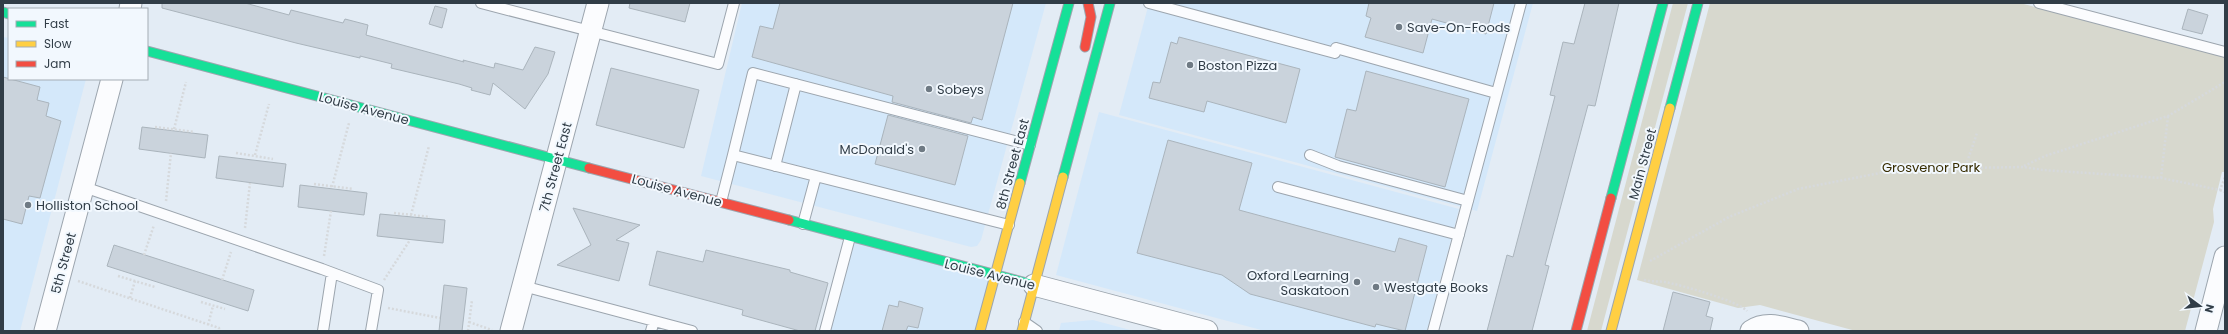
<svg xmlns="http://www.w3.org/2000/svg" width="2228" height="334" font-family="Poppins,sans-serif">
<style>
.built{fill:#d4e8fa}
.green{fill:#d7d8ce}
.building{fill:#cad3dc;stroke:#aab4bc}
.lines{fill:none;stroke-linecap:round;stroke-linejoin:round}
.lane-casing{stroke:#9ca5ae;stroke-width:12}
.street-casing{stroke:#9ca5ae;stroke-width:23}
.fast-casing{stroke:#9ca5ae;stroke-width:11}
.slow-casing{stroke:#9ca5ae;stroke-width:11}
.jam-casing{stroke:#9ca5ae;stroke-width:11}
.path{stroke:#d6d9dc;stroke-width:2.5;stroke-dasharray:2 2;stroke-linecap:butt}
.lane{stroke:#fbfcfe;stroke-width:10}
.street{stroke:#fbfcfe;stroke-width:21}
.fast{stroke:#16e098;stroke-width:9}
.slow{stroke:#ffcf43;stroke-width:9}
.jam{stroke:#f24e42;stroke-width:9}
.poi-dot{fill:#6f7a84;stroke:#f2f8fe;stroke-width:1.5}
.labels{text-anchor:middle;stroke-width:4;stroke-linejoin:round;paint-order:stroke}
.poi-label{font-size:13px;fill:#313d47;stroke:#f2f8fe;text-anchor:start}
.street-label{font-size:13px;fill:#313d47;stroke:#f2f8fe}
.park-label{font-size:13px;fill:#372c00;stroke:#f2f8fe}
</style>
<rect width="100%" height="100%" fill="#e3ecf5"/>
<path class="built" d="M742,3H1046L981,240L977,246L971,247L701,176Z
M1149,3H1533L1477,211L1119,115Z
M3,37L9,38V79H86L20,331H3Z
M1099,112L1459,209L1427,331H1265L1056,275Z
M850,237L995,275L980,331H825Z
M1093,320L1134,331H1059L1061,323Z"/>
<path class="green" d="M1673,3H1688L1601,331H1587Z
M1710,3H2020L2225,57V172H2222L2213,209L2214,222L2185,331H1856L1760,305L1738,308L1637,280Z"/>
<path class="building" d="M162,3H245L289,15L291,10L343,23L345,19L368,25L366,35L464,62L463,60L494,68L495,63L523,70L535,47L555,52L548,74L525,109L493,83L490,95L471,90L472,88L459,84L391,68L392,64L360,56V58L296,43L162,8Z
M630,3H690L685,22L629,8Z
M780,3H1013L982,120L973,117L971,123L892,102L893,96L752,57L760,26L773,29Z
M1369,3H1494L1486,34L1432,19L1423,53L1365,37L1371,18L1366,16Z
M1585,3H1619L1595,106L1588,105L1545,265L1549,266L1532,331H1487L1507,255L1513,257L1537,166L1555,96L1550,95L1563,42L1574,44Z
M435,6L447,9L442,28L429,24Z
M2188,9L2208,15L2202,34L2182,29Z
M1179,37L1300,69L1286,123L1207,101L1204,112L1149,98L1153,82L1160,83L1171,42L1177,44Z
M611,68L699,90L684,148L596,125Z
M1366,71L1469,99L1445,187L1335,157L1347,109L1356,111Z
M3,77L40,87L37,100L49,103L46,116L61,121L40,198L29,196L22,224L3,219Z
M888,115L968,136L955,185L875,164Z
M142,127L208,135L205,158L139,149Z
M1168,140L1252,163L1239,210L1395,252L1399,238L1427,246L1405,331L1376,324L1375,327L1250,294L1222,275L1137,253Z
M219,156L286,164L283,187L216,178Z
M300,185L367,193L364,215L298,207Z
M573,208L640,225L616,240L629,243L619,281L557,265L591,245Z
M380,214L445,220L443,243L377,236Z
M114,245L254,290L248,311L107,266Z
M706,250L790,270V272L828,283L815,331H800L742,315L743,310L649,285L657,251L703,262Z
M444,285L467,288L462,331H439Z
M1673,292L1710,302L1706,316L1713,318L1710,331H1663Z
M899,301L923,308L918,328L908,326L906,331H882L889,305L898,307Z"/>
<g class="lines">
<g class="lane-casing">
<path id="lane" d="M481,3L718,64L734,3
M1149,3L1335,53L1336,48L1496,93
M2039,3L2225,52
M733,155L753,73L1030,145
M1310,155L1338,166L1468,201
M775,166L796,84
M84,187L322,269L378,290L371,331
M1278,187L1459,235
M721,202L733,155L1009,225
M803,224L816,176
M523,286L692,331
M1024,322L1037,331
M323,331L332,273
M651,331L654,321
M825,331L850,237
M1433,331L1521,3"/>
</g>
<g class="street-casing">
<path id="street" d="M130,9L131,3
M1034,285L1207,331
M45,331L112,79
M511,331L598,3
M1751,331C1766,321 1781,327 1798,331
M2206,331L2225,257"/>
</g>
<g class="fast-casing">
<path id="fast" d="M3,12L9,14
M147,51L589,168
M1670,108L1698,3
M1063,177L1110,3
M1020,183L1069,3
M1611,198L1663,3
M789,220L1034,285"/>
</g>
<g class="slow-casing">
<path id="slow" d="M980,331L1020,183
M1022,331L1063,177
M1611,331L1670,108"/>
</g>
<g class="jam-casing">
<path id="jam" d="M1085,47L1091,17L1088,3
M589,168L789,220
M1576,331L1611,198"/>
</g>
<path class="path" d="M155,127L194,132
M174,129L186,82
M236,153L273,159
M255,155L269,104
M2024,166L2045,156L2168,116L2225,82
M1965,168L2023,167L2043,170L2161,178L2220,190L2225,177
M2161,178L2168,116
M314,184L353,189
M332,187L349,123
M2220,190L2225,192
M166,201L171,153
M394,213L430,217
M411,215L429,146
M245,228L250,183
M144,255L154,225
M324,256L331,211
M1650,261L1729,217L1798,189L1880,173L1965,168L1977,133
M118,276L155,287
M222,280L231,252
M384,280L410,240
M1644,280C1651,282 1658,281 1665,282C1681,285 1738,301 1747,311
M78,281L219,328V331
M130,298L135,281
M201,302L225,309
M388,308L440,318
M469,322L492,330
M208,325L213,306
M468,331L472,300"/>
<use href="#lane" class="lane"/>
<use href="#street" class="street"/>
<use href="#fast" class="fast"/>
<use href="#slow" class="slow"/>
<use href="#jam" class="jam"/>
</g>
<g class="poi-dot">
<circle cx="1399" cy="27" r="4"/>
<circle cx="1190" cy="65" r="4"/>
<circle cx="929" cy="89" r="4"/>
<circle cx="922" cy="149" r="4"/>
<circle cx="28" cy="205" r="4"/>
<circle cx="1357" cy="282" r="4"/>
<circle cx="1376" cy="287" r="4"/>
</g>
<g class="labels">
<g class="poi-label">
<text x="1407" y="32">Save-On-Foods</text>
<text x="1198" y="70">Boston Pizza</text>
<text x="937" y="94">Sobeys</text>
<text x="914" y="154" text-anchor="end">McDonald's</text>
<text x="36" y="210">Holliston School</text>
<text x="1349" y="280" text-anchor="end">Oxford Learning<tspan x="1349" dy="15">Saskatoon</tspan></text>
<text x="1384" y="292">Westgate Books</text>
</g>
<g class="street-label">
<text transform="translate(364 108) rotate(15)" y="5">Louise Avenue</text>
<text transform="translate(1012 164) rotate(-75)" y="5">8th Street East</text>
<text transform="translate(1642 164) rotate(-75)" y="5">Main Street</text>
<text transform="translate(555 167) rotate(-75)" y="5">7th Street East</text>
<text transform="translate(677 190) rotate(15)" y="5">Louise Avenue</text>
<text transform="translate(63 263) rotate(-75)" y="5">5th Street</text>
<text transform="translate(990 274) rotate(14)" y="5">Louise Avenue</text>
</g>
<g class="park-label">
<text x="1931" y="172">Grosvenor Park</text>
</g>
</g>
<rect width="2228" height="334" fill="none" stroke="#313d47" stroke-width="8"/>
<rect x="8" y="8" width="140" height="72" fill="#f2f8fe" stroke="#a5adb5"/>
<rect x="16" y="21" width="20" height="6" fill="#16e098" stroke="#a5adb5"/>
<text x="44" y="28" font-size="12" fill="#313d47">Fast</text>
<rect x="16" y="41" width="20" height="6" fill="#ffcf43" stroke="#a5adb5"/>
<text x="44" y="48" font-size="12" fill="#313d47">Slow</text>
<rect x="16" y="61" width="20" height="6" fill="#f24e42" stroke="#a5adb5"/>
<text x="44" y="68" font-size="12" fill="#313d47">Jam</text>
<g transform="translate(2200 306) rotate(105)" stroke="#f2f8fe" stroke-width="3" paint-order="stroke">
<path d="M0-3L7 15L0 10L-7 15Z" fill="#313d47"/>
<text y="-6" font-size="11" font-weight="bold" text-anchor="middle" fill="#313d47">N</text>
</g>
</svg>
